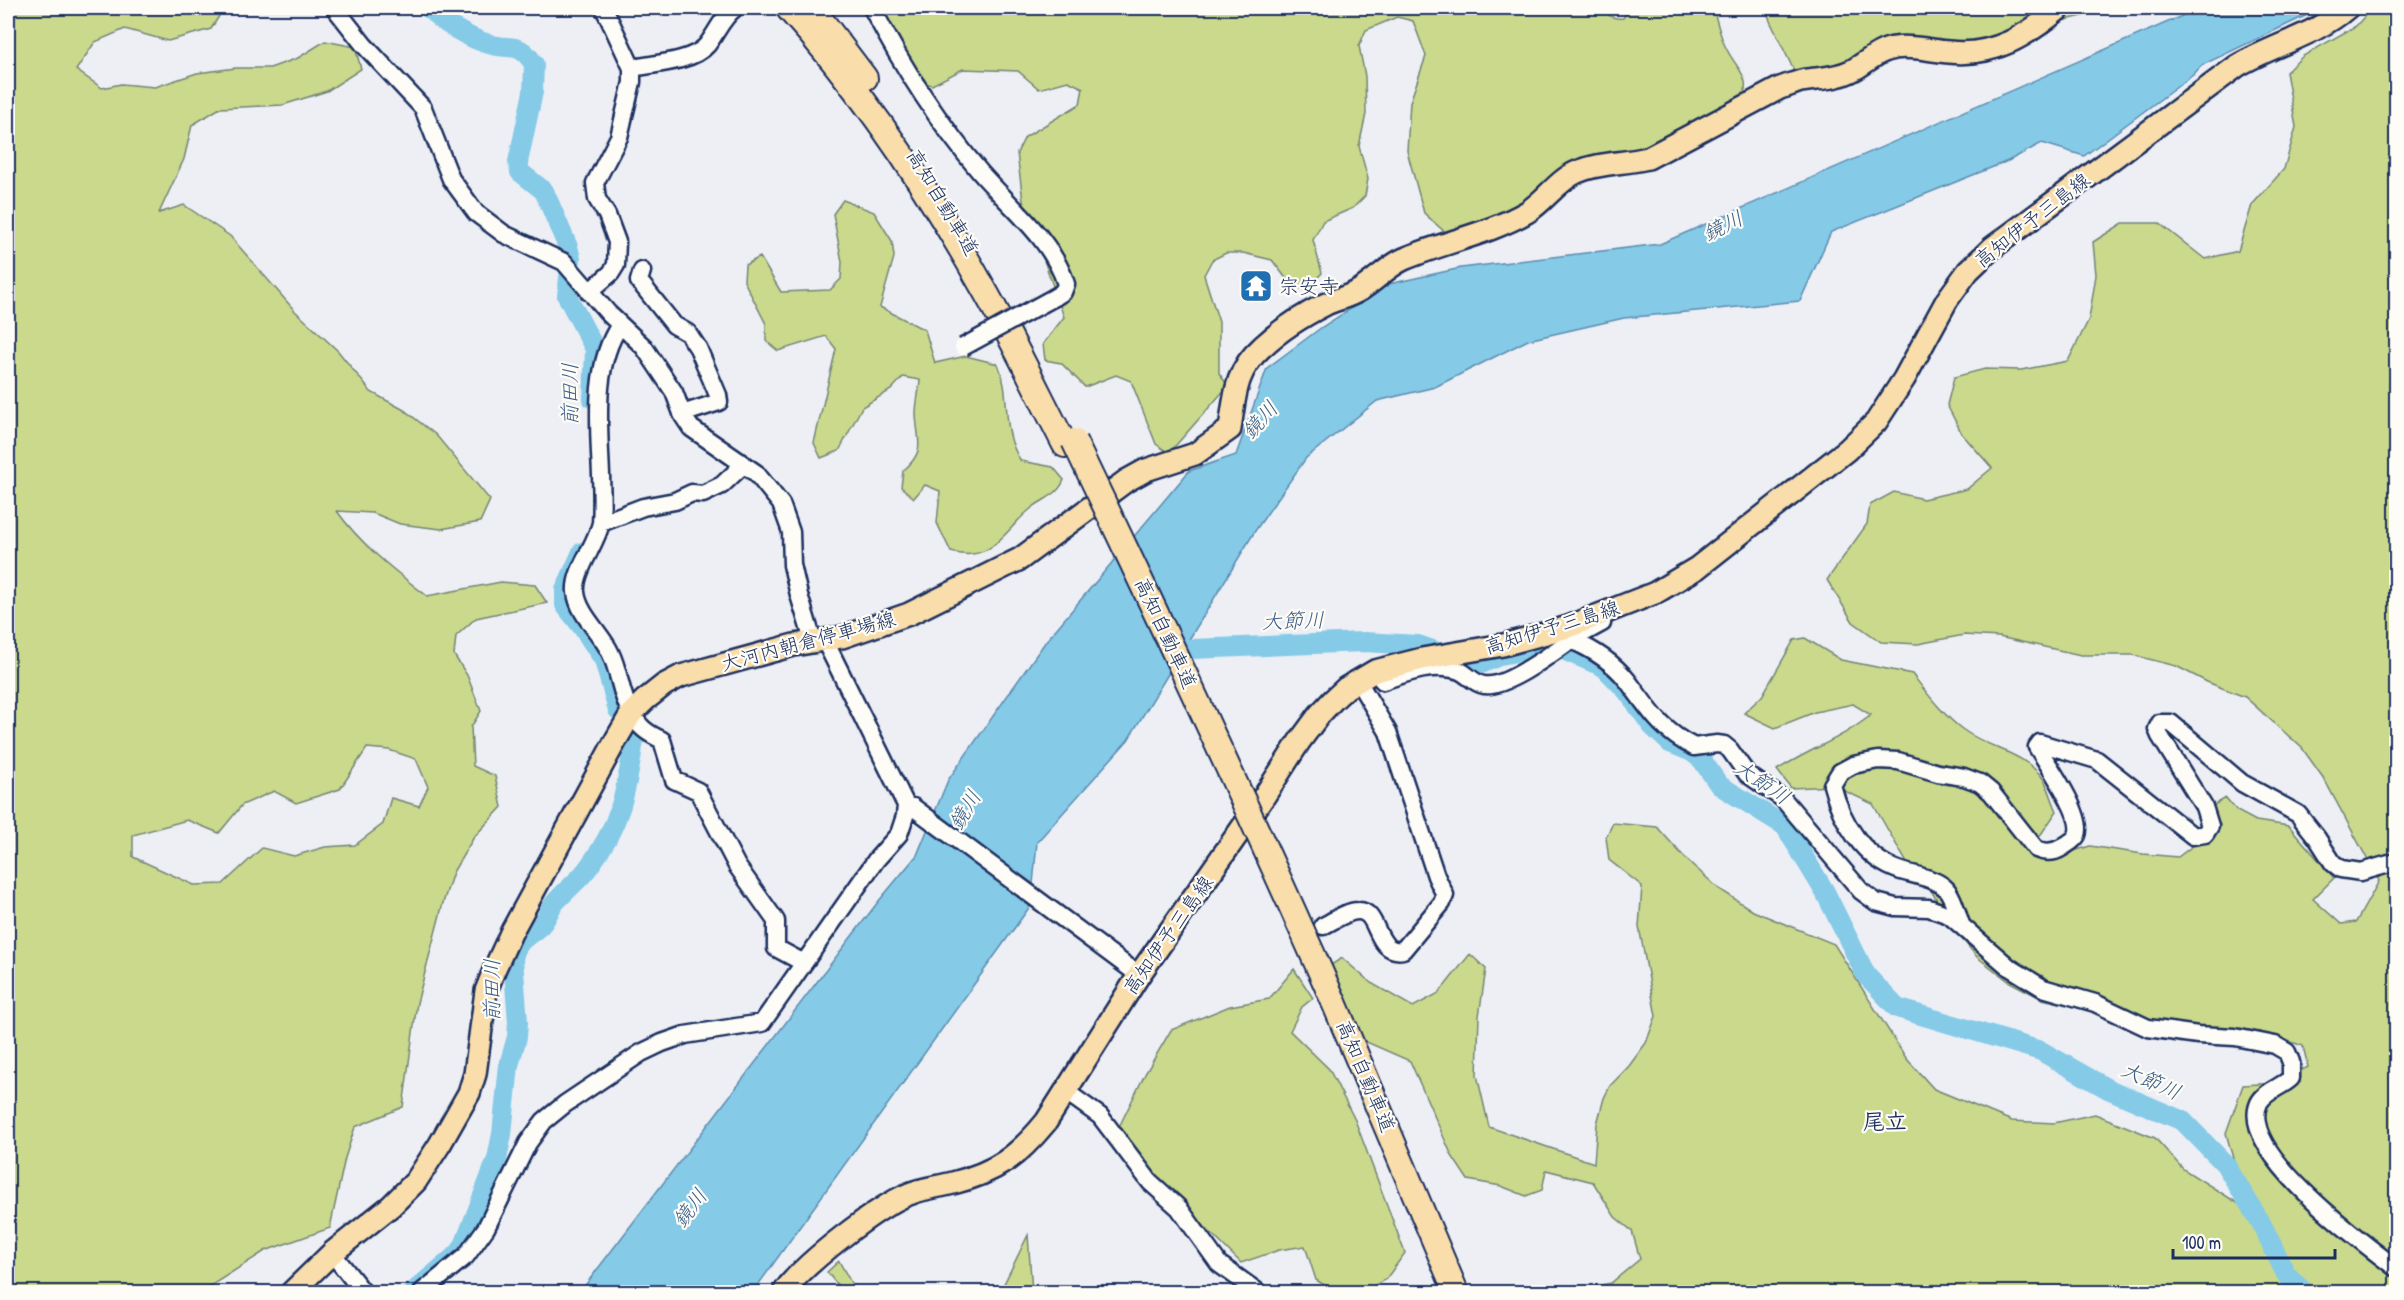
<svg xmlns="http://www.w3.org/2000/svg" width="2404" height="1300" font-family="'Patrick Hand','Klee One',sans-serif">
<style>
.green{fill:#cad98c;stroke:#728475;stroke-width:1.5;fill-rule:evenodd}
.water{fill:#85cae7;stroke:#5b8cb0;stroke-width:1.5}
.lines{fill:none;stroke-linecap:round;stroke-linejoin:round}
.river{stroke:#85cae7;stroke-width:20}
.minor-casing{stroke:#1b2f5e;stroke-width:21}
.major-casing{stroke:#1b2f5e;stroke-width:26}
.highway-casing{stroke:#1b2f5e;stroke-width:28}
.minor{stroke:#fdfcf7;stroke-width:16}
.major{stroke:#f9ddab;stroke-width:21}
.highway{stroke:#f9ddab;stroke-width:24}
.minor-bridge-casing{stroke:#1b2f5e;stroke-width:21;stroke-linecap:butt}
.highway-bridge-casing{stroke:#1b2f5e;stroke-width:28;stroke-linecap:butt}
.minor-bridge{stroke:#fdfcf7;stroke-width:16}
.highway-bridge{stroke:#f9ddab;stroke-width:24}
.labels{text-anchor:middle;stroke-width:4.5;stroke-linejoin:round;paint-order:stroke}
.street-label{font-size:20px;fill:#1b2f5e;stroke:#fdfcf7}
.poi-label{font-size:20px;fill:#1b2f5e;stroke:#fdfcf7;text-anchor:start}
.water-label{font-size:21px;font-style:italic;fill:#3b5e87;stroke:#fdfcf7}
.quarter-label{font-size:22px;font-weight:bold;fill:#1b2f5e;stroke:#fdfcf7}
</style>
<rect width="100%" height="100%" fill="#edeff5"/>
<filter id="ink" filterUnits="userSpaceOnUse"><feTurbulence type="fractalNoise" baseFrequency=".0167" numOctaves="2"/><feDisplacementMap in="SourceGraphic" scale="12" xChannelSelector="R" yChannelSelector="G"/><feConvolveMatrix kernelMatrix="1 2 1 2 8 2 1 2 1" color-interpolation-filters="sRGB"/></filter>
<g filter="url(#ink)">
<path class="green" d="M8,8H224L211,29L168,41L125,29L95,42L76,70L102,88L121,84L155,87L197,73L236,68H270L298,58L325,41L355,47L361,69L327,91L283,105L220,108L192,125L184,159L159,213L184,205L230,236L295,311L338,351L371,392L404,410L436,435L490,500L480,522L441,529L400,524L373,513L337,511C361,545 395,571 427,596L501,582L535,585L547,603L476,618L456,636L454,655L467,675L481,711L471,727L473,766L495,776L502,807L474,837L453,872L443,903L417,1003L403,1107L355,1127L345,1158L330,1228L265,1251L201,1292H8ZM367,748L389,750L416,759L428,787L419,806L391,798L383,824L355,845L325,847L294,856L262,848L223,884L194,885L133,857V835L187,820L219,833L242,805L274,791L296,803L340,789Z
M887,8H1602C1608,16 1613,19 1623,18L1629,8H1713C1717,21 1720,36 1726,48C1740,75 1753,75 1740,108L1677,130L1638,161L1579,170L1532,221L1448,235L1424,213L1407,151L1410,102L1426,56L1413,21L1397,17L1366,30L1359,46L1365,76L1366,114L1359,146L1368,179L1365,196L1353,208L1323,221L1313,240L1322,273L1310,285L1295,290L1272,260L1243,253H1226L1212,260L1204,275L1219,322V373L1228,386L1169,453L1156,444L1131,381L1116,375L1085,387L1061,363L1045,360L1043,344L1064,317L1023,201L1017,153L1025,137L1080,104L1083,88L1068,81L1039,89L1018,71L963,69L932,85L902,76L878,18Z
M1766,8H2100L2099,12L2034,28L2005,45L1927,49L1897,35L1881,39L1841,71L1798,79L1770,21Z
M2372,8H2396V1292H2316L2299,1282L2304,1292H1567L1611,1283L1640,1259L1632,1231L1615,1217L1593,1182L1546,1170L1542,1190L1526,1196L1501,1186L1468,1180L1452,1156L1410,1061L1364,1041L1342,995L1331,965L1342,958L1371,983L1413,1007L1439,993L1470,954L1486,969L1479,1016L1477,1075L1489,1127L1594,1163L1597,1124L1604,1098L1610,1086L1629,1066L1646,1043L1656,1016L1639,927L1642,886L1609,860L1606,837L1613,823L1657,827L1686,859L1718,888L1753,911L1834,944L1906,1058L1934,1089L2012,1121L2054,1123L2095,1114L2155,1138L2183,1169L2247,1209L2226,1133L2243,1085L2276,1083L2308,1067L2303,1046L2283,1039L2187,1035L2155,1024L2042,999L2010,982L1977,957L1957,933L1932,892L1907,863L1873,804L1834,786L1791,788L1777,770C1808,750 1843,738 1871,715L1853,704L1815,712L1775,728L1744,713L1762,696L1794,640L1805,638L1841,660L1912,674C1927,693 1943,715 1962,729C1989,749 2021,751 2042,777C2049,786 2052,801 2057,811L2037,840L2047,859L2090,846L2143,854L2178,857L2203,838L2209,808L2226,798L2237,811L2256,821L2289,826L2334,878L2313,899L2341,924L2356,922L2379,881L2324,779L2302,748L2245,697L2207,682L2176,666L2133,655H2081L1999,637L1964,635L1918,644L1881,642L1853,622L1827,580L1867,524L1870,505L1894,492L1923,499L1967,489L1992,468L1962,434L1947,405L1954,377L1985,369L2021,370L2068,361L2089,319L2096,275L2093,242L2123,223H2159L2205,259L2238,251L2252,205L2284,169L2296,127L2286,72L2303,56L2356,26Z
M843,200L874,212L892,241L894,257L880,307L925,330L935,363L966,356L998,364C1012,396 1000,430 1021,461L1053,467L1064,480C1058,495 1045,498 1033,507C1004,529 994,564 951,552L937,523L940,491L925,485L914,498L901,487L903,471C927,450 917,442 916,414C916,403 919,392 920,380L903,377L891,390L862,407L839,451L821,458L814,443L836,349L826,336L778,351L766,341V324L744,281L745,265L760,257L781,292L830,290L841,279L842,262L833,214Z
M1294,969L1313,998L1302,1007L1290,1031L1329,1069L1355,1120L1405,1253L1386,1279L1363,1292H1336L1316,1280L1305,1246L1279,1250L1241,1263L1114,1137L1145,1074L1171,1030L1230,1006L1269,999Z
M1028,1235L1032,1292H1000Z
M839,1261L856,1292H843L827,1272Z"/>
<path class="water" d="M2200,8H2322L2202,65L2193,75L2084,156L2042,143L2008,161L1831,232L1800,301L1624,318L1528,340L1435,387L1377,401L1306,458L1255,531L1128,740L1037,842L1031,905L753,1292H580L878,902L917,855L948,780L1046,641L1189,471L1236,455L1267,368L1322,327L1389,284L1461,268L1660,244Z"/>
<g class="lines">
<path class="river" d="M429,8C441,22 470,39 489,44C511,51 518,40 534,64L533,92L518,162L520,172L544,191L568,247L571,259L567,296L595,349L593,399
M582,552L565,590V605L583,628L604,660L618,710
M1161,646L1191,649L1364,642L1418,645L1466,662L1483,663L1501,655L1551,645L1604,667L1627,691L1652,726L1670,743L1692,752L1702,760L1719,785L1785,826L1825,892L1866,975L1897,1008L2041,1051L2108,1089L2183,1121L2225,1164L2262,1225L2286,1274L2304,1292
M413,1292L460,1252L465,1243L497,1159L502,1134L509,1065L517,1037L518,1022L513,959C516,939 529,937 541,925C547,919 548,912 553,905C563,892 578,882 588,868C620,826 627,791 634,739L632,731"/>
<g class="minor-casing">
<path id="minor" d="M335,8L364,45L423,108L451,179L476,213L504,234L564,262L609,314L644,347L674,392L683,416L691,428L756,473L781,504L791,532L792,565L799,595L813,641
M872,8C902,66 938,122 980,172C1010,207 1052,239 1066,284L1063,292L1055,297
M632,68C652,64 693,62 707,45C717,32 722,18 735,8
M642,271L639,281L674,325L688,333L698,348L718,395L719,402L682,414
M589,292L611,273L616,265L617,242L607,215L597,199L595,183L619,137L632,82V68L604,8
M620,325C584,377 606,463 601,523C596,545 574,571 576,592C578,614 601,633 610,652C620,672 620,694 631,713C640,728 647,733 662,740L674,780L698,791L737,866L776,921V948L804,963
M601,523L643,507L675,501L692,493L703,494L722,485L743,465
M1601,616L1602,623L1571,640C1592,649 1612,661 1627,680C1649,709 1660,730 1694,747L1717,744L1724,745L1730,750L1747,774L1783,799L1861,891L1876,902L1895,907L1929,908L1949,915L2009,967L2043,988L2095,1003L2148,1028L2198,1035L2235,1037L2275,1045L2287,1052L2291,1062V1078C2282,1087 2265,1091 2259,1103C2237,1151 2363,1243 2396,1268
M1375,671L1383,681C1406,673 1435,662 1460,671C1468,675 1475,684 1484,685C1505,689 1554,652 1571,640
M906,805L913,807L1139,975
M1961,924C1957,914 1953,894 1944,887C1934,878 1914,875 1901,871C1863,859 1841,821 1832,785L1840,772L1853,765L1878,760L1898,761L1938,773L1964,777L1980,783L1991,792L2036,849C2045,853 2054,853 2063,847C2067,844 2075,840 2077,835C2085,817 2047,763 2037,747L2040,743L2097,760L2193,836L2205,834L2210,826L2204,807L2160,736L2157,729L2160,723H2171L2242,783L2298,814L2317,838L2333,863L2341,869L2361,872L2396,862
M1323,926C1333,921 1347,911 1358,911C1380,910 1374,955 1403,950L1442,903L1445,895L1436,876L1388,732L1358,681
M1065,1091L1100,1116L1150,1182L1179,1208L1219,1264L1258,1292
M332,1253L363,1292
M422,1292L466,1256L486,1228L528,1143L544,1121L565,1104L641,1053L662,1043L685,1035L762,1023L876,860L899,834L905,816L906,805L824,639"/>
</g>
<g class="major-casing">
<path id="major" d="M292,1292L332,1253L391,1206L416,1181L440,1144L469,1093L475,1074L486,991L495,968L512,931L617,738L631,714L645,700L664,685L681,676L794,645L842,637L909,614L1020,559L1126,481L1146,470L1195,454L1230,429C1235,395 1235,371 1262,347C1280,330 1304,315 1326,304C1337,299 1349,297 1360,290C1375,281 1388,266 1404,259C1444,242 1489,234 1527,212C1545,201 1558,180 1577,172C1600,162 1624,164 1648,158L1780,88C1787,86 1794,83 1801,81C1818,78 1835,79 1851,71C1866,64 1877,50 1895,48C1911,45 1933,51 1949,52C1994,57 2028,35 2060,8
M784,1292C802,1265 878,1206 909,1194C923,1188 938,1187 953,1183C997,1172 1018,1156 1046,1122L1139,975L1263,798L1299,742L1319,715L1334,699L1346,688L1375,671L1422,659L1503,645L1568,627L1655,593L1697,568L1847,450L1876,422L1904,379L1947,300L1968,271L1992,248L2237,66C2273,45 2316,35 2347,8"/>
</g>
<g class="highway-casing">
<path id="highway" d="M788,8C863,91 926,186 981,284C1011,336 1037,391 1065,445
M812,8L865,78
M1333,1000L1456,1292"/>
</g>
<use href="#minor" class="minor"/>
<use href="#major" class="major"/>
<use href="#highway" class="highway"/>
<g class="minor-bridge-casing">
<path id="minor-bridge" d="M963,347L1055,297"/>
</g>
<g class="highway-bridge-casing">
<path id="highway-bridge" d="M1074,441C1163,626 1250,812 1333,1000"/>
</g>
<use href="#minor-bridge" class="minor-bridge"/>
<use href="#highway-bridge" class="highway-bridge"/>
</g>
</g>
<defs>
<g id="temple-square" transform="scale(1.725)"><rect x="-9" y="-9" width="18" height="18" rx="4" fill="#1f6fb2" stroke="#fdfcf7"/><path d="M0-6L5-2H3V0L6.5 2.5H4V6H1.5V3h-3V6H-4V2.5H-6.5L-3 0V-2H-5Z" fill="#fff"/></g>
</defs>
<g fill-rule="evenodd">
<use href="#temple-square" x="1256" y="286"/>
</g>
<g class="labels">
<g class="street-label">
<text transform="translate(943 202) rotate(59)" y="7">高知自動車道</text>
<text transform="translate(2032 220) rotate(-38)" y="7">高知伊予三島線</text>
<text transform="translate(1552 627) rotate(-17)" y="7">高知伊予三島線</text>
<text transform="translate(1166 633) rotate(65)" y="7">高知自動車道</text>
<text transform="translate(808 641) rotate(-15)" y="7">大河内朝倉停車場線</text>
<text transform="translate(1168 935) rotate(-55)" y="7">高知伊予三島線</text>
<text transform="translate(1366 1076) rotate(67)" y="7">高知自動車道</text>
</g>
<g class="poi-label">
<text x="1279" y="293">宗安寺</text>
</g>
<g class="water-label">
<text transform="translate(1723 226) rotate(-26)" y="7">鏡川</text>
<text transform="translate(570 394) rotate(-90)" y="7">前田川</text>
<text transform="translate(1260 420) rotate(-48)" y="7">鏡川</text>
<text transform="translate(1293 621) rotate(-2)" y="7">大節川</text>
<text transform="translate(1762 782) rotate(34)" y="7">大節川</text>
<text transform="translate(965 810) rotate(-59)" y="7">鏡川</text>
<text transform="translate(492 990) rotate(-90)" y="7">前田川</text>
<text transform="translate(2151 1081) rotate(24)" y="7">大節川</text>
<text transform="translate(690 1208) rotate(-53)" y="7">鏡川</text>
</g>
<g class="quarter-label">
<text x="1885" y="1129">尾立</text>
</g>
</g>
<rect width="2404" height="1300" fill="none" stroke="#fdfcf7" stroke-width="30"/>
<rect x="15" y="15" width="2374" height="1270" fill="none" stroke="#1b2f5e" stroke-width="2" filter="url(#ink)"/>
<path d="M2173 1249v9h162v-9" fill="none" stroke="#1b2f5e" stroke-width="3"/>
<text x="2182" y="1249" font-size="18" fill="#1b2f5e" stroke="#fdfcf7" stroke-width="4.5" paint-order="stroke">100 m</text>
</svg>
